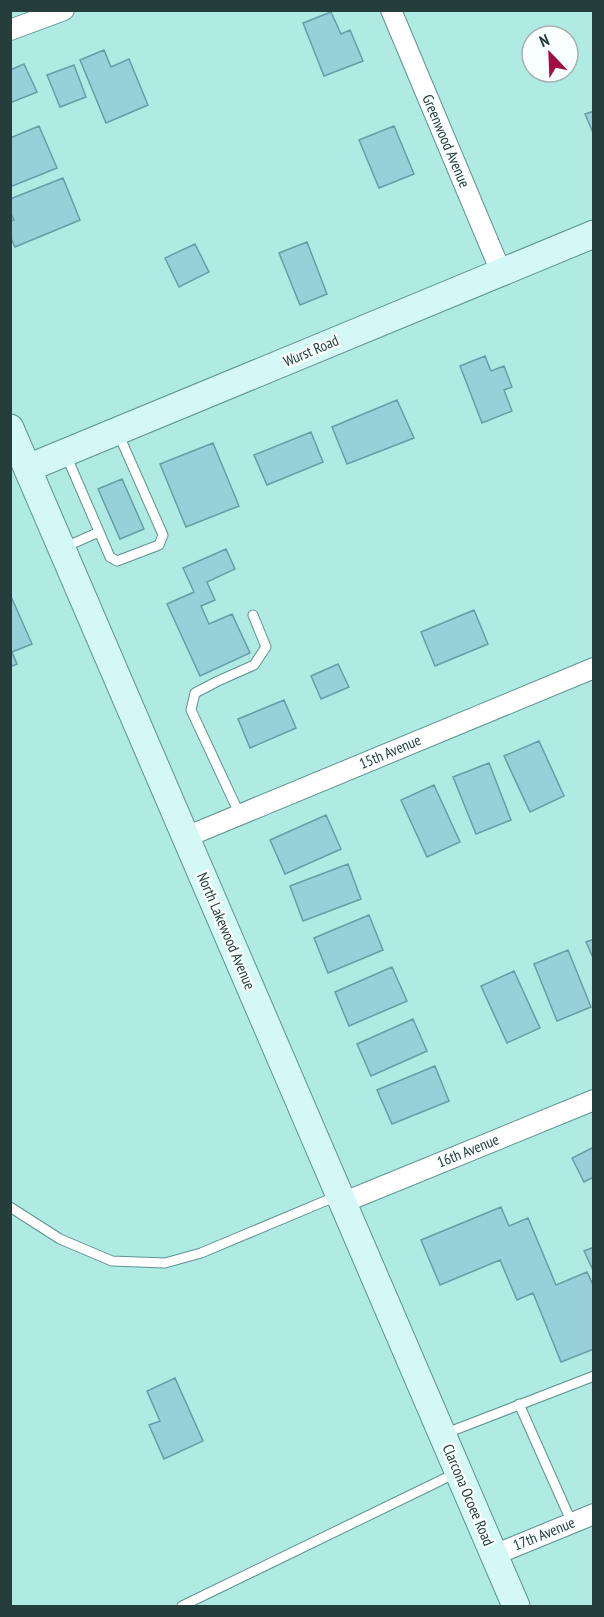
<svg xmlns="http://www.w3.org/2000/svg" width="604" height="1617" font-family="'PT Sans Narrow',sans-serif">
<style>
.building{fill:#97d0d9;stroke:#669ea6;stroke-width:1.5}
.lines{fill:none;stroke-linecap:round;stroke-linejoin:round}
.lane-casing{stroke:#5c948f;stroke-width:11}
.street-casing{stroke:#5c948f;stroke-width:22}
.secondary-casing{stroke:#5c948f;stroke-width:29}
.lane{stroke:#fff;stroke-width:9}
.street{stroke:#fff;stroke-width:20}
.secondary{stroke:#d4f8f5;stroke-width:27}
.labels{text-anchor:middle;stroke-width:5;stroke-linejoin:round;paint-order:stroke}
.street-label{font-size:15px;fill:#253d3b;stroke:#f9fffe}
</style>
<rect width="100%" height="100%" fill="#afeae3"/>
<path class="building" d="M331,12L341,34L350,30L363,61L324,76L303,23Z
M104,50L111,67L129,59L148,105L106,123L80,60Z
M24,64L37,92L10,103V70Z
M74,65L86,97L60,107L47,75Z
M594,111V135L585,114Z
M39,126L57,168L10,187V138Z
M394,126L414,174L379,188L359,140Z
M63,178L80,220L15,247L10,236V221L14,220L10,212V199Z
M307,242L327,294L300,305L279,253Z
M195,244L209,272L179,287L165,258Z
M485,356L491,371L504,366L512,387L504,390L512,411L482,423L460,366Z
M397,400L414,438L347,464L332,427Z
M311,432L323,462L267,485L254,455Z
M213,443L239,506L186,527L160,464Z
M122,479L144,529L120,539L98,489Z
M226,549L235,569L207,582L215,600L201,606L209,624L232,614L250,653L200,676L167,604L194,592L183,568Z
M10,594L32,644L12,652L17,664L10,667Z
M474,610L488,644L435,666L421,632Z
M338,664L349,687L321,699L311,676Z
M284,700L296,728L250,748L238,719Z
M539,741L564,796L530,812L504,756Z
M489,763L511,820L476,834L453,777Z
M434,785L460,842L427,857L401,800Z
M326,815L341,849L285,874L270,840Z
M348,864L361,899L303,921L290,886Z
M369,915L383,950L328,973L314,938Z
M594,939V960L586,942Z
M568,950L591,1007L557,1021L534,964Z
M392,967L407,1001L349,1026L335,992Z
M514,971L540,1028L507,1043L481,986Z
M413,1019L427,1051L371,1076L357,1044Z
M435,1066L449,1101L392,1124L377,1090Z
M594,1147V1177L584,1182L572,1158Z
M501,1207L509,1226L528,1218L556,1285L587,1272L594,1287V1349L561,1362L533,1293L517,1300L500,1260L440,1285L421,1240Z
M594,1247V1272L584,1251Z
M175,1378L203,1441L164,1459L149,1425L160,1421L147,1391Z"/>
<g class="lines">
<g class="lane-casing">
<path id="lane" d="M66,455L110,557L117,561L159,545L163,535L118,433
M65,547L99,532
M240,815L191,710L195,693L218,681L254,665L266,647L253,615
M10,1207L60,1239L112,1261L165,1263L201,1253L337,1196
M519,1404L572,1523
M444,1434L594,1376
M182,1606L456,1473"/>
</g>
<g class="street-casing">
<path id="street" d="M391,10L501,272
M10,30L64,10
M186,837L594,668
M342,1203L594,1100
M494,1555L594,1514"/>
</g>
<g class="secondary-casing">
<path id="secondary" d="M10,428L516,1606
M28,468L594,234"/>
</g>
<use href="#lane" class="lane"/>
<use href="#street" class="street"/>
<use href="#secondary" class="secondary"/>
</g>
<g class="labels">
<g class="street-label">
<text transform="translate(446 141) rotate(67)" y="5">Greenwood Avenue</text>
<text transform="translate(311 351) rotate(-23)" y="5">Wurst Road</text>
<text transform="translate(390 752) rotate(-23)" y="5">15th Avenue</text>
<text transform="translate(226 931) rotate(67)" y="5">North Lakewood Avenue</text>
<text transform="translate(468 1151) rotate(-22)" y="5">16th Avenue</text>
<text transform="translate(468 1495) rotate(67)" y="5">Clarcona Ocoee Road</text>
<text transform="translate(544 1534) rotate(-22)" y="5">17th Avenue</text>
</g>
</g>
<rect width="604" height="1617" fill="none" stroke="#253d3b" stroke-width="24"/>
<g transform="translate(550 54) rotate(337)"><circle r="28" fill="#f9fffe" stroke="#a4b1b0" stroke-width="1.5"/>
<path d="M0-4.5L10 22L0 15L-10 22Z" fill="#a40c46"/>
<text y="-9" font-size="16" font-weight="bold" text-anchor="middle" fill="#253d3b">N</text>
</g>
</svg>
